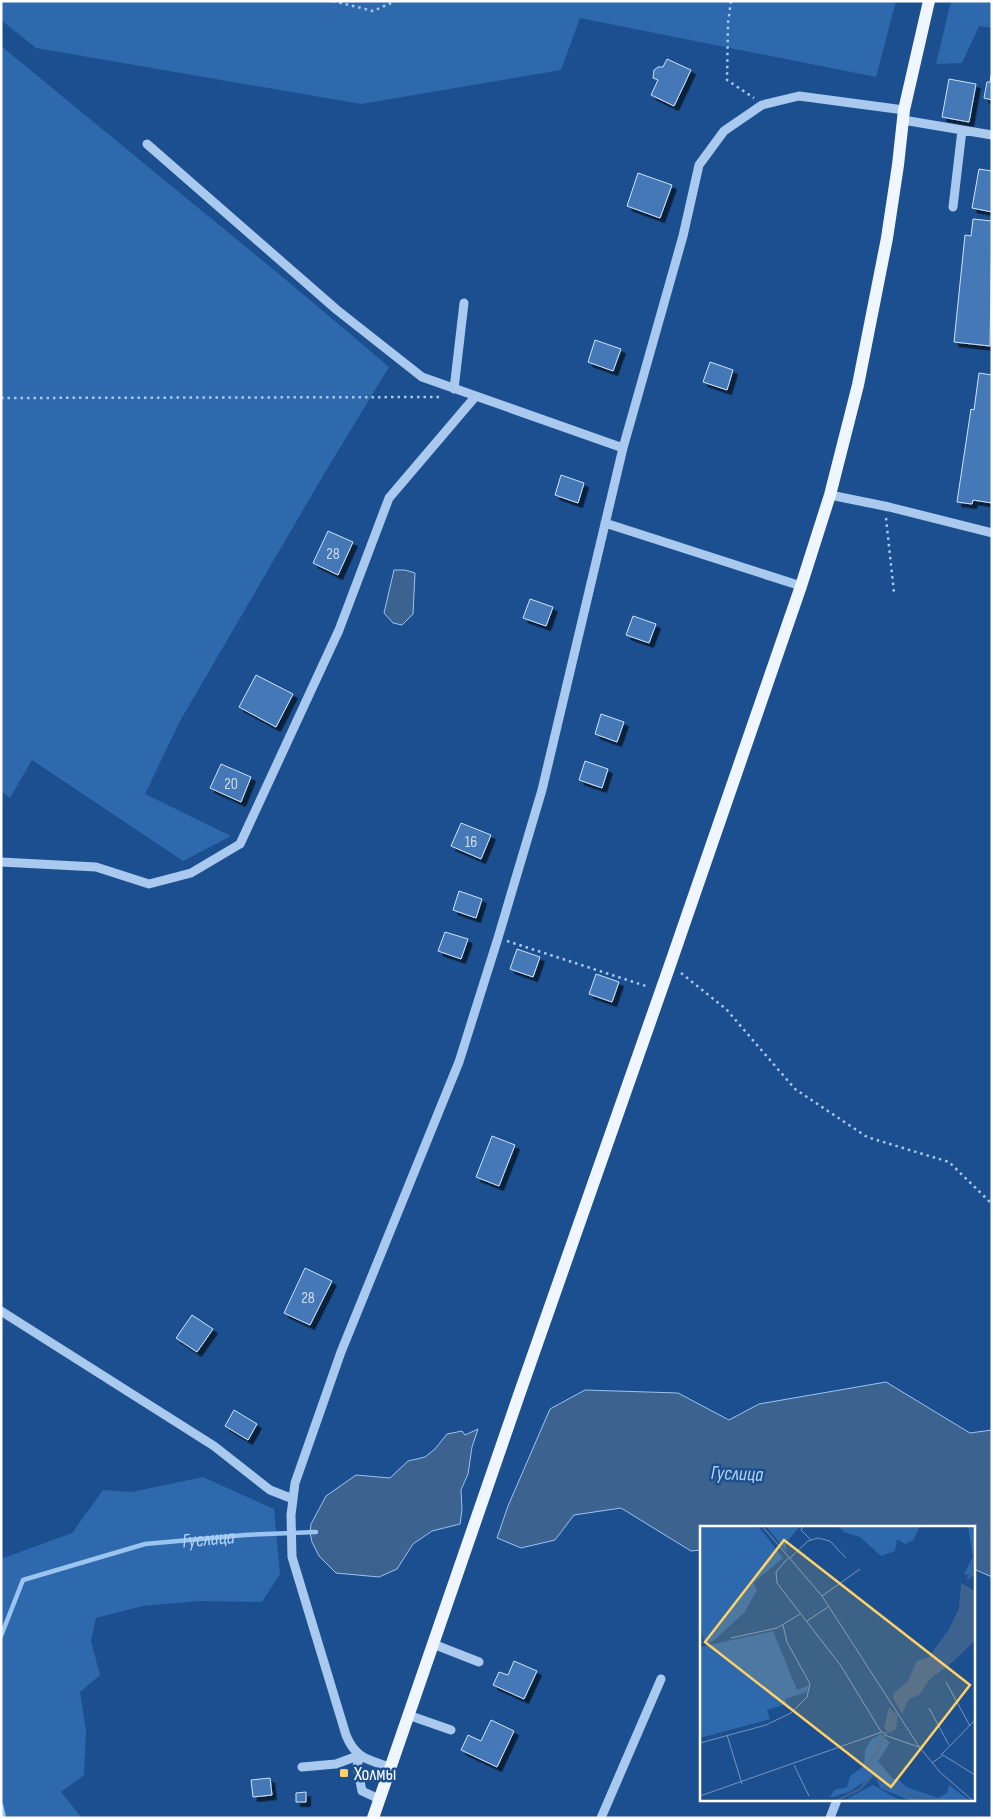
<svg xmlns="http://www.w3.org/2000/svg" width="993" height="1819" font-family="'Sofia Sans Condensed',sans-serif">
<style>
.green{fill:#2e69ad}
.water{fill:#3c6290;stroke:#9cc4f0}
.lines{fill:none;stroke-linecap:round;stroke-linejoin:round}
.stream{stroke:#9cc4f0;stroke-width:4.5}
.building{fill:#4478b7;stroke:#cfe3fa;filter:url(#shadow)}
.path{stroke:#a9c9ee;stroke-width:2.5;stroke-dasharray:2.5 4;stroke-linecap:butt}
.minor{stroke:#a9c9ee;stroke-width:9}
.major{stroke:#f0f6ff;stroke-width:12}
.poi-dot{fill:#ffd166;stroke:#1b4f8f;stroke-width:2}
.labels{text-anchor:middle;stroke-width:5;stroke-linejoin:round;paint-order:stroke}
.number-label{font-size:16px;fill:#d0dded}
.poi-label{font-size:19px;fill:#fff;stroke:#1b4f8f;text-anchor:start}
.water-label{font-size:20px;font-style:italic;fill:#b5d3f5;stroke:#1b4f8f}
.inset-river{fill:none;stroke:#3c6290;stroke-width:2.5}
.inset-road{fill:none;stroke:#7695bc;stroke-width:1}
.view{fill:#ffd166;fill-opacity:0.15;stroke:#ffd166;stroke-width:2.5}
.inset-edge{fill:none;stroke:#fff;stroke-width:2.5}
</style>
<defs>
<filter id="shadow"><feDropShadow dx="4.5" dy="4.5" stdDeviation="0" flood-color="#0009"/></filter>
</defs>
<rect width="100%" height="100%" fill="#1b4f8f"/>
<path class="green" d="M1,1H896L876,77L580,18L561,70L361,104L36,48L1,20Z
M951,1H992V28L979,26L962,63L936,64Z
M1,46L291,284L389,367L324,474L180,721L145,794L231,836L183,861L32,760L10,798L1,791Z
M203,1477L274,1509L280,1574L262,1602L200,1601L143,1606L96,1618L91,1641L100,1675L80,1692L86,1731L84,1775L61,1792L82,1818H1V1672L3,1667L1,1666V1559L72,1533L103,1490L132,1492Z"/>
<path class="water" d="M394,570H405L415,573L413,614L402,625L393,623L384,613Z
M886,1382L970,1433L992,1430V1577L974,1569V1528H702V1550L691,1551L621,1508L574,1515L555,1540L521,1548L497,1538L508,1506L550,1409L585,1390L678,1393L729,1420L759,1404Z
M478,1429L472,1447L468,1474L461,1490L462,1510L460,1524L432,1531L413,1544L397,1569L379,1577L336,1573L319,1556L312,1542L310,1533L311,1524L326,1496L356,1475L390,1478L408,1461L425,1457L435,1449L447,1434L462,1431L465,1435Z"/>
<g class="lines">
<g class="stream">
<path id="s1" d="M1,1636L23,1580L145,1544L245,1535L316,1532"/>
<path d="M1,1805L4,1818"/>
</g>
</g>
<path class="building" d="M667,59L691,70L674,106L651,95L658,80L653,78L654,70L658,67H663Z
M992,71V100L984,98L987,82H990Z
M949,79L976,84L969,122L942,117Z
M979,169L992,171V212L972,208Z
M638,173L672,185L660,218L627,206Z
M973,219L992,221L990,346L954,342L965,235L971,236Z
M595,340L621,349L613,371L588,362Z
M710,362L733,370L727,390L703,382Z
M979,373L992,375V503L973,500L972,504L957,502L971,409L974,410Z
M561,475L584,483L578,503L555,495Z
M328,531L353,542L338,575L313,563Z
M530,599L553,607L546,626L523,618Z
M633,616L656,624L649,643L626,635Z
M256,675L293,694L276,727L239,707Z
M601,714L624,722L617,742L595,734Z
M585,761L608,769L602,788L579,780Z
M221,764L251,777L241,802L210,788Z
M461,823L491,835L481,859L451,846Z
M459,891L482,899L476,918L453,910Z
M445,932L468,939L461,959L438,951Z
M517,949L540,957L533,977L510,969Z
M596,974L619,982L612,1002L589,994Z
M492,1136L515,1145L499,1186L476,1177Z
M305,1268L332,1281L310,1325L284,1313Z
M192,1315L213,1329L197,1352L176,1338Z
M234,1410L257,1424L248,1440L225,1426Z
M514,1661L537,1671L524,1699L493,1685L499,1672L508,1675Z
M491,1720L514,1731L497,1767L461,1750L468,1735L481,1741Z
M270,1778L272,1795L253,1797L251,1780Z
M306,1792V1802H296V1793Z"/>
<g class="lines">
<path class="path" d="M333,1L373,11L396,1
M731,1L728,23L727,80L754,98
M1,398L442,397
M886,518L894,593
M507,941L649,987
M681,973L726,1009L795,1089L867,1137L949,1162L992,1204"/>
<path class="minor" d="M903,120L992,135
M147,144L337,310L422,377L623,448
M953,207L962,130
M454,389L464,303
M830,495L889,507L992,533
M605,523L801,586
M1,862L96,867L149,884L191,873L240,844L339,630L389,498L475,397
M1,1311L214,1446L270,1490L293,1499
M433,1644L479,1662
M408,1715L451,1730
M360,1755L357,1766L362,1791L379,1799
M302,1767L336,1764L360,1755
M390,1767C368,1760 355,1758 346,1735L292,1557L291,1515L295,1483L341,1352L459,1062L498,938L542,790L623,448L683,236L699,165L724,131L762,105L799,96L904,110
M601,1818L661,1679
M830,1818L837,1800"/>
<path class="major" d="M373,1818L519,1395L670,965L801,586L830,495L858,385L887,238L898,165L904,110L929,1"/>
</g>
<rect class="poi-dot" x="339" y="1768" width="10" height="10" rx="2.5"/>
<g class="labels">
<g class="number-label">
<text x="333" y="559">28</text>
<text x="231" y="789">20</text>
<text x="471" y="847">16</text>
<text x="308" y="1303">28</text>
</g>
<g class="poi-label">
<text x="354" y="1780">Холмы</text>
</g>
<g class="water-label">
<text transform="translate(737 1473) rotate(2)" y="7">Гуслица</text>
<text dy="7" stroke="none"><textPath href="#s1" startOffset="251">Гуслица</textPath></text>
</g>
</g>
<g transform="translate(700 1526)">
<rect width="275" height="275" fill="#1b4f8f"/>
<path d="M0,0H58L83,32L53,57L57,64L44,87L12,116L5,117L0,102ZM66,0H100L86,17V25ZM138,0H220L213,14L205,18L197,13L195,25L181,30L160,11L144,6ZM268,0H275V51L264,48L273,31ZM73,105L97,164L109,159L107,166L85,173L87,178L67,184L70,193L0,212V121ZM181,208L190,217L178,235L193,253H198L206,261L238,272L247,267L249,259L270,275H211L180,262L175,249L149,266L130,272L134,264L147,261L150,250L164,240L165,224L172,213ZM173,259L194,271L205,275H143Z" fill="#2e69ad"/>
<path d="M261,57L275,65V114L253,136L231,152L219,169L209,173L202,188L193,172L194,167L208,155L217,135L229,131L249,103L259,82ZM189,181L198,190L196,203L190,207L184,202Z" fill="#3c6290"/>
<path class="inset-river" d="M267,53L272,49L275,26M187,205L168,240L173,248L181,256L212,270L241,275M136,275L160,263L173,249"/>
<path class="inset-road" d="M62,0L122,70L220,222L240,246L273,275M103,0L101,4L111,14M88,32L76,46L77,57L141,140L180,204L187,210L219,221M89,33L108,15L118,12L130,15L146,32M122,70L160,43M107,95L128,81M31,112L77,102L100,88M246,156L270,200M229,182L249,219M27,209L42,258M0,217L66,199L91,187L107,171L110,158L87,116L83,99M241,229L275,194M232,237L243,229L275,249M94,239L109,270M0,270L182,206"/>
<path class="view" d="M84,14L270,159L191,261L5,116Z"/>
<rect width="275" height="275" class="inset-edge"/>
</g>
<rect width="993" height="1819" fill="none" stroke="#ffffff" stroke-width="5"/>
</svg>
